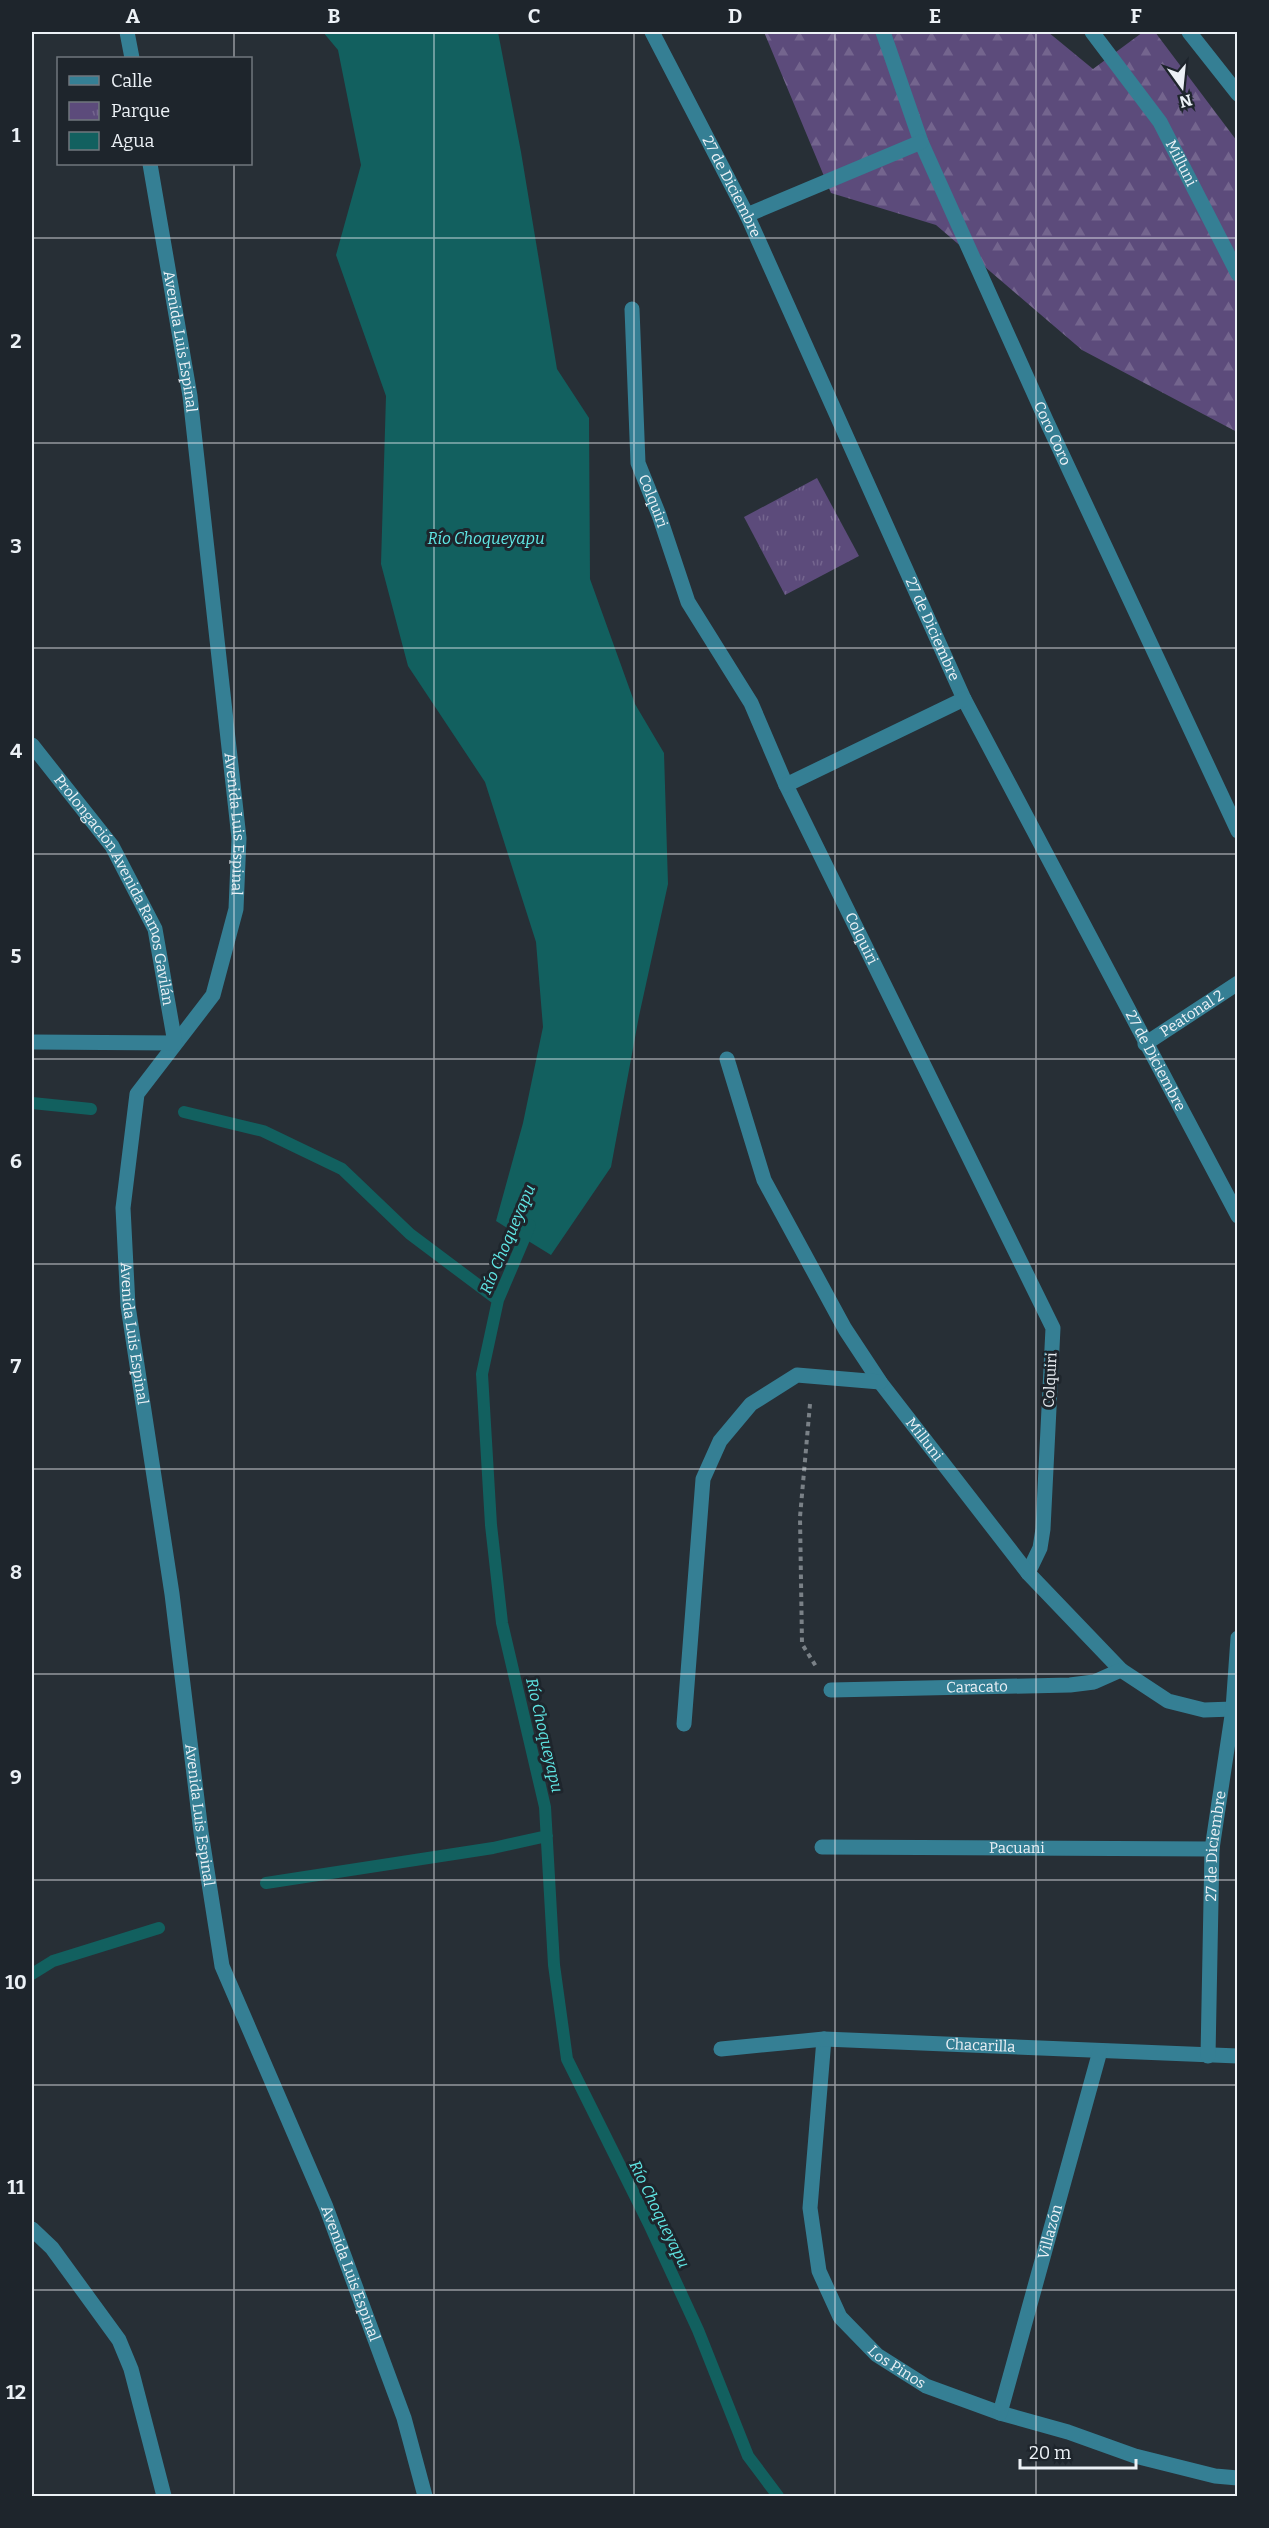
<svg xmlns="http://www.w3.org/2000/svg" width="1269" height="2528" font-family="Bitter,serif">
<style>
.forest{fill:url(#forest-firs)}
.park{fill:url(#park-tufts)}
.water{fill:#12605f}
.lines{fill:none;stroke-linecap:round;stroke-linejoin:round}
.stream{stroke:#12605f;stroke-width:12}
.path{stroke:#7a8187;stroke-width:4;stroke-dasharray:4.5 4.5;stroke-linecap:butt}
.minor{stroke:#357f94;stroke-width:15}
.grid{fill:none;stroke:#ecf1f6;stroke-width:1.5;stroke-opacity:0.55}
.labels{text-anchor:middle;stroke-width:6;stroke-linejoin:round;paint-order:stroke}
.street-label{font-size:15px;fill:#ecf1f6;stroke:#1e252c}
.water-label{font-size:16px;font-style:italic;fill:#60e8e6;stroke:#1e252c}
.neatline{fill:none;stroke:#ecf1f6;stroke-width:2}
.grid-label{font-size:20px;text-anchor:middle;font-weight:bold;fill:#ecf1f6}
</style>
<defs>
<pattern id="forest-firs" width="22" height="20" patternUnits="userSpaceOnUse" patternTransform="scale(1.5)"><rect width="22" height="20" fill="#5c4b7b"/><path d="M5 1l3.5 6h-7zM16 11l3.5 6h-7z" fill="#74658e"/></pattern>
<pattern id="park-tufts" width="24" height="20" patternUnits="userSpaceOnUse" patternTransform="scale(1.5)"><rect width="24" height="20" fill="#5c4b7b"/><path d="M3 7l-1-3M5 7V3M7 7l1-3M15 17l-1-3M17 17v-4M19 17l1-3" fill="none" stroke="#74658e"/></pattern>
</defs>
<rect width="100%" height="100%" fill="#272f36"/>
<path class="forest" d="M764,32H1048L1093,69L1143,32H1155L1237,141V432L1082,350L936,225L831,193Z"/>
<path class="park" d="M817,478L859,556L785,595L744,517Z"/>
<path class="water" d="M323,32H498L521,152L557,369L589,418L590,579L635,704L664,753L668,884L639,1016L611,1167L551,1255L496,1221L523,1123L543,1027L536,942L485,782L408,666L381,564L386,396L336,255L361,165L338,50Z"/>
<g class="lines">
<path class="stream" d="M32,1103L91,1109
M184,1112L263,1131L342,1169L410,1234L498,1300
M530,1225L498,1300L482,1374L491,1525L502,1623L545,1807L554,1965L567,2059L649,2224L698,2330L748,2456L778,2496
M266,1883L493,1848L547,1836
M32,1974L53,1961L159,1928"/>
<path class="path" d="M810,1404L800,1517L802,1644L817,1668"/>
<g class="minor">
<path d="M127,32L132,58"/>
<path id="s1" d="M652,32L747,215L964,699L1238,1216"/>
<path id="s2" d="M883,32L921,142L1046,420L1238,831"/>
<path id="s3" d="M1092,32L1160,122L1238,274"/>
<path d="M1189,32L1238,94"/>
<path id="s4" d="M150,164L190,396L239,838L236,909L213,995L137,1094L123,1208L128,1306L172,1594L201,1832L222,1966L326,2207L404,2418L425,2496"/>
<path d="M747,215L921,142"/>
<path id="s5" d="M632,309L638,463L659,515L688,602L751,703L786,785L1053,1328L1043,1529L1040,1548L1028,1573"/>
<path id="s6" d="M32,745L112,846L155,929L175,1043L32,1042"/>
<path d="M786,785L964,699"/>
<path id="s7" d="M1145,1044L1238,983"/>
<path id="s8" d="M727,1059L764,1180L845,1329L880,1382L1028,1573L1121,1670L1168,1701L1204,1710L1233,1709L1238,1706"/>
<path id="s9" d="M831,1690L1070,1685L1094,1682L1121,1670"/>
<path d="M684,1724L703,1479L720,1441L751,1404L797,1375L880,1382"/>
<path id="s10" d="M822,1847L1212,1849"/>
<path id="s11" d="M824,2039L810,2208L819,2271L840,2317L877,2355L926,2386L1000,2413L1068,2432L1135,2456L1215,2476L1238,2478"/>
<path id="s12" d="M721,2049L824,2039L1238,2056"/>
<path id="s13" d="M1208,2056L1212,1849L1233,1709L1238,1638"/>
<path d="M32,2229L52,2248L119,2340L131,2369L164,2496"/>
<path id="s14" d="M1000,2413L1100,2051"/>
</g>
</g>
<path class="grid" d="M234,32V58M434,32V2496M634,32V2496M835,32V2496M1036,32V2496M234,164V2496M32,238H1238M32,443H1238M32,648H1238M32,854H1238M32,1059H1238M32,1264H1238M32,1469H1238M32,1674H1238M32,1880H1238M32,2085H1238M32,2290H1238"/>
<g class="labels">
<g class="street-label">
<text dy="5" stroke="none"><textPath href="#s3" startOffset="159">Milluni</textPath></text>
<text dy="5" stroke="none"><textPath href="#s1" startOffset="174">27 de Diciembre</textPath></text>
<text dy="5" stroke="none"><textPath href="#s4" startOffset="180">Avenida Luis Espinal</textPath></text>
<text dy="5" stroke="none"><textPath href="#s2" startOffset="436">Coro Coro</textPath></text>
<text dy="5" stroke="none"><textPath href="#s5" startOffset="195">Colquiri</textPath></text>
<text dy="5" stroke="none"><textPath href="#s1" startOffset="660">27 de Diciembre</textPath></text>
<text dy="5" stroke="none"><textPath href="#s4" startOffset="666">Avenida Luis Espinal</textPath></text>
<text dy="5" stroke="none"><textPath href="#s6" startOffset="170">Prolongación Avenida Ramos Gavilán</textPath></text>
<text dy="5" stroke="none"><textPath href="#s5" startOffset="681">Colquiri</textPath></text>
<text dy="5" stroke="none"><textPath href="#s7" startOffset="56">Peatonal 2</textPath></text>
<text dy="5" stroke="none"><textPath href="#s1" startOffset="1146">27 de Diciembre</textPath></text>
<text dy="5" stroke="none"><textPath href="#s4" startOffset="1206">Avenida Luis Espinal</textPath></text>
<text transform="translate(1050 1380) rotate(-87)" y="5">Colquiri</text>
<text dy="5" stroke="none"><textPath href="#s8" startOffset="432">Milluni</textPath></text>
<text dy="5" stroke="none"><textPath href="#s9" startOffset="146">Caracato</textPath></text>
<text dy="5" stroke="none"><textPath href="#s4" startOffset="1692">Avenida Luis Espinal</textPath></text>
<text dy="5" stroke="none"><textPath href="#s13" startOffset="210">27 de Diciembre</textPath></text>
<text dy="5" stroke="none"><textPath href="#s10" startOffset="195">Pacuani</textPath></text>
<text dy="5" stroke="none"><textPath href="#s12" startOffset="260">Chacarilla</textPath></text>
<text dy="5" stroke="none"><textPath href="#s14" startOffset="188">Villazón</textPath></text>
<text dy="5" stroke="none"><textPath href="#s4" startOffset="2178">Avenida Luis Espinal</textPath></text>
<text dy="5" stroke="none"><textPath href="#s11" startOffset="360">Los Pinos</textPath></text>
</g>
<g class="water-label">
<text x="486" y="544">Río Choqueyapu</text>
<text transform="translate(507 1239) rotate(-67)" y="6">Río Choqueyapu</text>
<text transform="translate(545 1735) rotate(77)" y="6">Río Choqueyapu</text>
<text transform="translate(660 2214) rotate(64)" y="6">Río Choqueyapu</text>
</g>
</g>
<rect width="1269" height="2528" fill="none" stroke="#1e252c" stroke-width="66"/>
<rect x="57" y="57" width="195" height="108" fill="#1e252c" stroke="#70777d" stroke-width="1.5"/>
<rect x="69" y="76" width="30" height="9" fill="#357f94" stroke="#70777d" stroke-width="1.5"/>
<text x="111" y="87" font-size="18" fill="#ecf1f6">Calle</text>
<rect x="69" y="102" width="30" height="18" fill="url(#park-tufts)" stroke="#70777d" stroke-width="1.5"/>
<text x="111" y="117" font-size="18" fill="#ecf1f6">Parque</text>
<rect x="69" y="132" width="30" height="18" fill="#12605f" stroke="#70777d" stroke-width="1.5"/>
<text x="111" y="147" font-size="18" fill="#ecf1f6">Agua</text>
<g transform="translate(1182 87) rotate(165)" stroke="#1e252c" stroke-width="4.5" paint-order="stroke">
<path d="M0-4.5L10 22L0 15L-10 22Z" fill="#ecf1f6"/>
<text y="-9" font-size="16" font-weight="bold" text-anchor="middle" fill="#ecf1f6">N</text>
</g>
<path d="M1020 2459v9h116v-9" fill="none" stroke="#ecf1f6" stroke-width="3"/>
<text x="1029" y="2459" font-size="18" fill="#ecf1f6" stroke="#1e252c" stroke-width="4.5" paint-order="stroke">20 m</text>
<rect x="33" y="33" width="1203" height="2462" class="neatline"/>
<g class="grid-label">
<text x="133" y="23">A</text>
<text x="334" y="23">B</text>
<text x="534" y="23">C</text>
<text x="735" y="23">D</text>
<text x="935" y="23">E</text>
<text x="1136" y="23">F</text>
<text x="16" y="142">1</text>
<text x="16" y="348">2</text>
<text x="16" y="553">3</text>
<text x="16" y="758">4</text>
<text x="16" y="963">5</text>
<text x="16" y="1168">6</text>
<text x="16" y="1373">7</text>
<text x="16" y="1579">8</text>
<text x="16" y="1784">9</text>
<text x="16" y="1989">10</text>
<text x="16" y="2194">11</text>
<text x="16" y="2399">12</text>
</g>
</svg>
